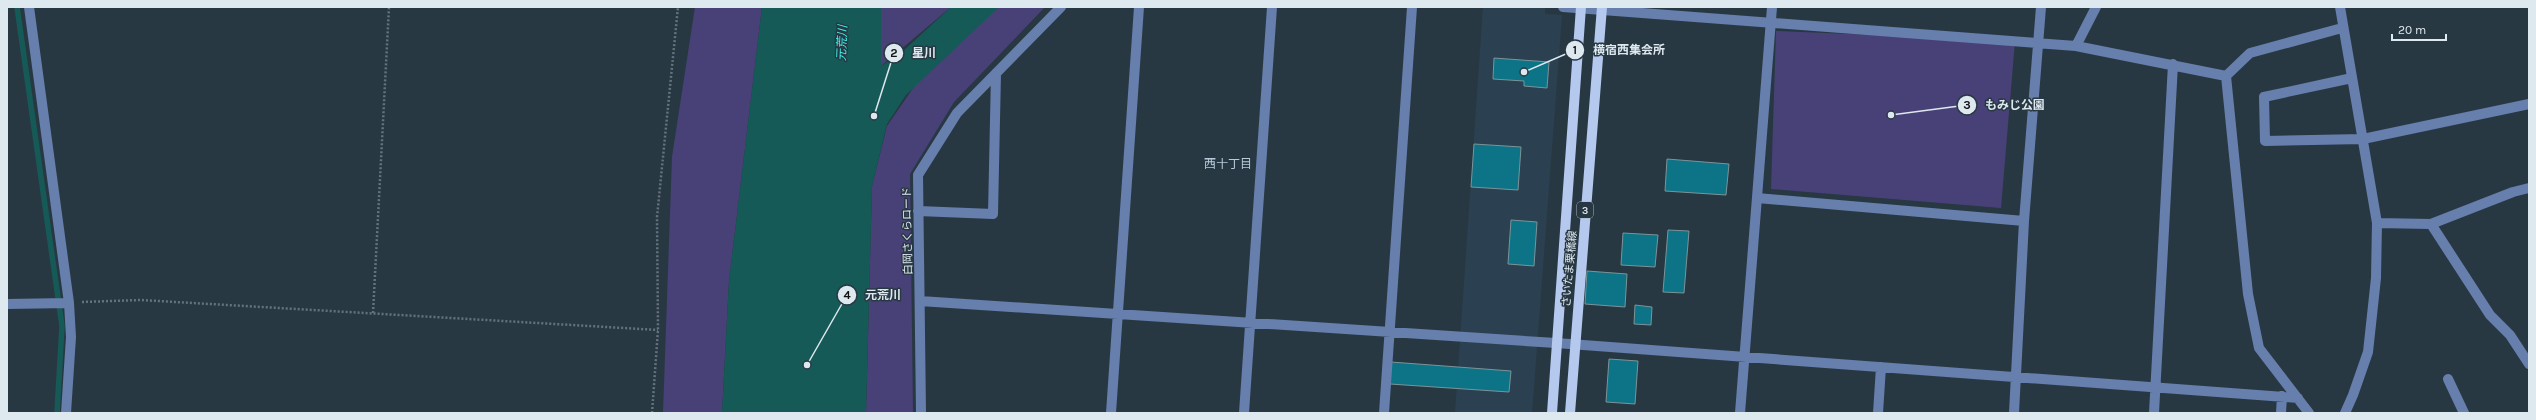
<svg xmlns="http://www.w3.org/2000/svg" width="2536" height="420" font-family="Karla,'Noto Sans JP',sans-serif">
<style>
.built{fill:#2b4151}
.green{fill:#484177}
.water{fill:#165a57}
.lines{fill:none;stroke-linecap:round;stroke-linejoin:round}
.stream{stroke:#165a57;stroke-width:5.5}
.building{fill:#0c7486;stroke:#7b9499}
.path{stroke:#64727c;stroke-width:2.5;stroke-dasharray:2 2;stroke-linecap:butt}
.minor{stroke:#677fad;stroke-width:10}
.major{stroke:#b5c9ef;stroke-width:10}
.labels{text-anchor:middle;stroke-width:3;stroke-linejoin:round;paint-order:stroke}
.shield{fill:#283843;stroke:#a7b3bb;stroke-width:1}
.shield-label{font-size:10px;font-weight:bold;fill:#dee8ef}
.street-label{font-size:11px;fill:#dee8ef;stroke:#283843}
.water-label{font-size:12px;font-style:italic;fill:#3df2e9;stroke:#283843}
.neighbourhood-label{font-size:12px;fill:#b7cbd9;stroke:#283843}
.leader{fill:none;stroke:#dee8ef;stroke-width:1.5}
.callout-dot{fill:#dee8ef;stroke:#283843;stroke-width:1.5}
.mark-label{font-size:12px;text-anchor:middle;font-weight:bold;fill:#111}
.callout-label{font-size:12px;text-anchor:middle;font-weight:bold;fill:#dee8ef;stroke:#283843;stroke-width:3;stroke-linejoin:round;paint-order:stroke}
</style>
<rect width="100%" height="100%" fill="#283843"/>
<path class="built" d="M1483,7H1545V14L1562,15L1532,413H1455Z"/>
<path class="green" d="M695,7H762L729,281L722,413H663L672,157Z
M881,7H951L881,66Z
M995,7H1045L954,102L910,174L913,413H866L872,186L887,126L920,78Z
M1776,31L2015,41L2001,208L1771,189Z"/>
<path class="water" d="M762,7H881V66L900,54L951,7H999L906,95L887,124L872,186L866,413H722L729,281Z"/>
<g class="lines">
<path class="stream" d="M17,7L62,326L57,413"/>
</g>
<path class="building" d="M1494,58L1549,62L1547,88L1524,86V81L1493,79Z
M1474,144L1521,147L1518,190L1471,187Z
M1667,159L1729,164L1726,195L1665,191Z
M1511,220L1537,222L1534,266L1508,264Z
M1668,230L1689,231L1684,293L1663,292Z
M1623,233L1658,235L1655,267L1621,265Z
M1587,271L1627,274L1625,307L1585,304Z
M1635,305L1652,307L1651,325L1634,324Z
M1609,359L1638,361L1635,404L1606,402Z
M1391,362L1511,371L1509,392L1390,384Z"/>
<g class="lines">
<path class="path" d="M82,302L141,300L658,330
M373,313L389,7
M652,413L658,330L657,217L678,7"/>
<path class="minor" d="M29,7L69,303L71,337L66,413
M1563,7L2076,46L2226,76L2248,294L2259,348L2309,413
M2340,7L2377,223L2431,224L2490,315L2510,335L2529,364
M2076,46L2096,7
M2226,76L2250,53L2342,28
M2352,78L2264,97L2265,141L2363,139L2529,104
M1757,198L2024,221
M918,211L993,214L996,73
M2431,224L2513,192L2529,188
M920,301L1556,343L2298,398
M7,304L69,303
M2448,379L2464,413
M921,413L918,175L957,113L1061,7
M1111,413L1139,7
M1244,413L1272,7
M1384,413L1412,7
M1740,413L1772,7
M1878,413L1881,367
M2014,413L2024,221L2041,7
M2154,413L2173,64
M2281,413L2282,396
M2345,413L2353,395L2368,352L2376,278L2377,223"/>
<path class="major" d="M1552,413L1581,7
M1570,413L1602,7"/>
</g>
<g class="labels">
<rect class="shield" x="1577" y="202" width="16" height="16" rx="3"/>
<g class="shield-label">
<text x="1585" y="214">3</text>
</g>
<g class="street-label">
<text transform="translate(907 231) rotate(-91)" y="4">白岡さくらロード</text>
<text transform="translate(1569 269) rotate(-85)" y="4">さいたま栗橋線</text>
</g>
<g class="water-label">
<text transform="translate(842 43) rotate(-88)" y="4">元荒川</text>
</g>
<g class="neighbourhood-label">
<text x="1228" y="168">西十丁目</text>
</g>
</g>
<path class="leader" d="M1524 72L1575 50M874 116L894 53M1891 115L1967 105M807 365L847 295"/>
<g class="callout-dot">
<circle cx="1524" cy="72" r="4"/>
<circle cx="874" cy="116" r="4"/>
<circle cx="1891" cy="115" r="4"/>
<circle cx="807" cy="365" r="4"/>
<circle cx="1575" cy="50" r="10"/>
<circle cx="894" cy="53" r="10"/>
<circle cx="1967" cy="105" r="10"/>
<circle cx="847" cy="295" r="10"/>
</g>
<g class="mark-label">
<text x="1575" y="54">1</text>
<text x="894" y="57">2</text>
<text x="1967" y="109">3</text>
<text x="847" y="299">4</text>
</g>
<g class="callout-label">
<text x="1629" y="54">横宿西集会所</text>
<text x="924" y="57">星川</text>
<text x="2015" y="109">もみじ公園</text>
<text x="883" y="299">元荒川</text>
</g>
<rect width="2536" height="420" fill="none" stroke="#dee8ef" stroke-width="16"/>
<path d="M2392 34v6h54v-6" fill="none" stroke="#dee8ef" stroke-width="2"/>
<text x="2398" y="34" font-size="12" fill="#dee8ef" stroke="#283843" stroke-width="3" paint-order="stroke">20 m</text>
</svg>
